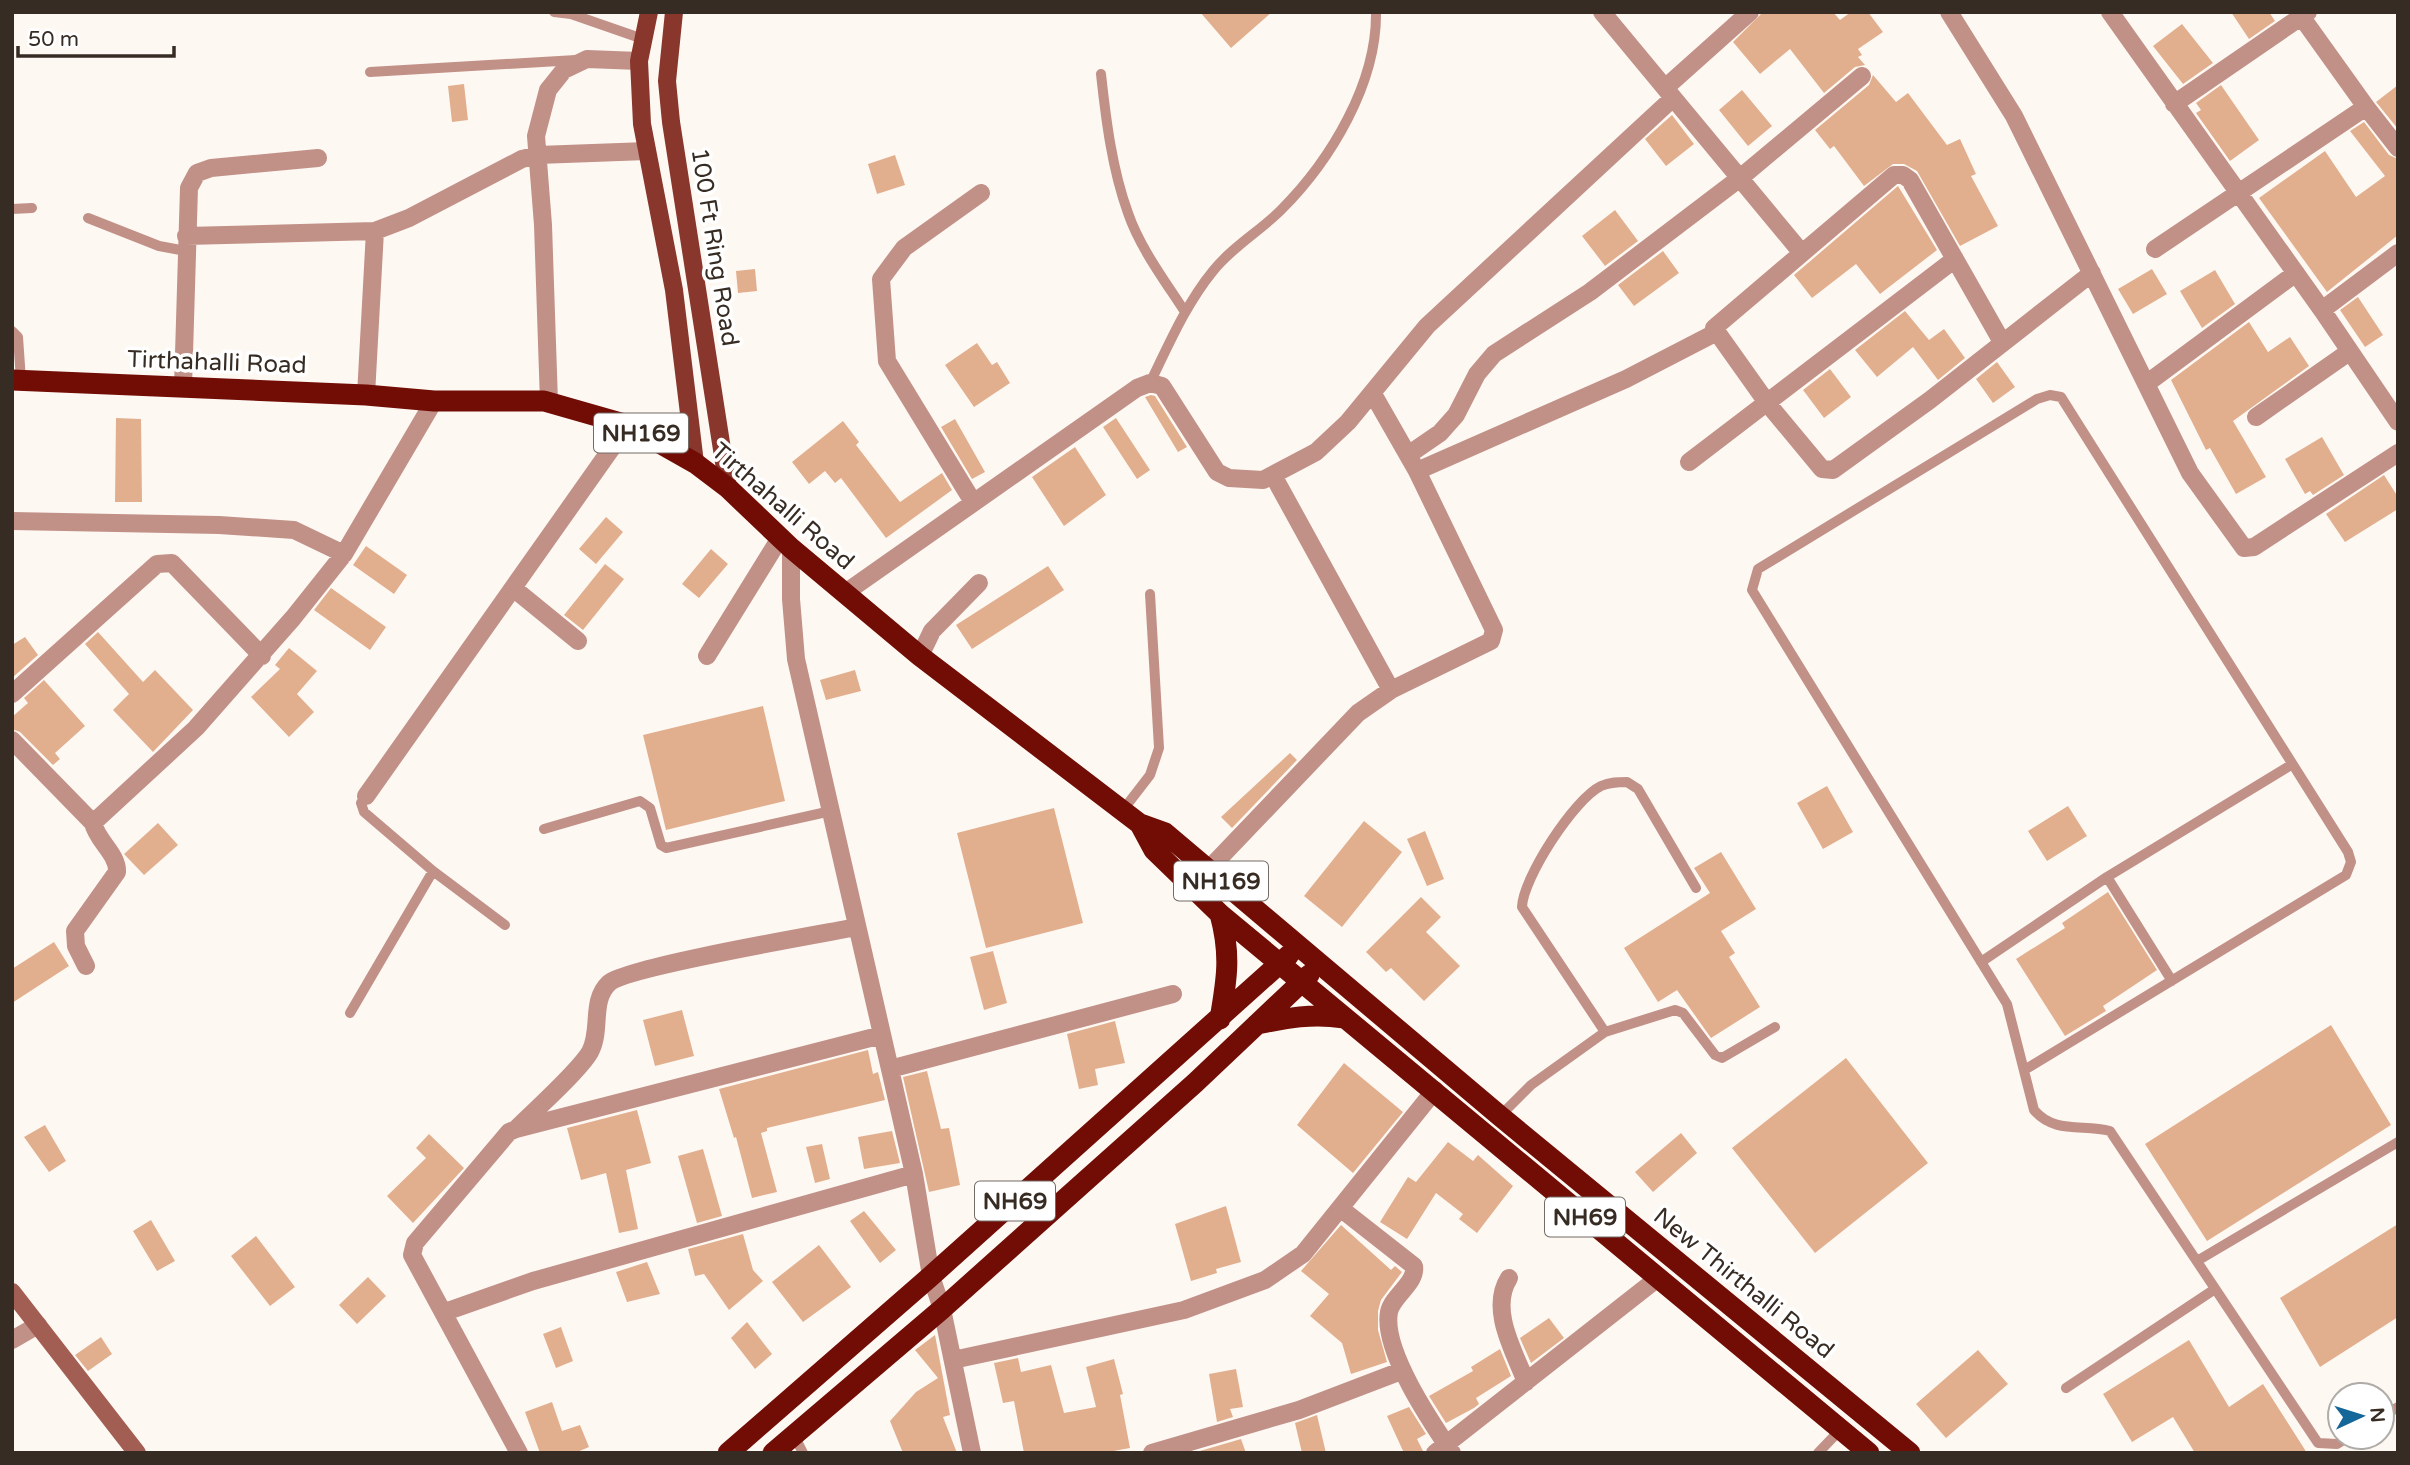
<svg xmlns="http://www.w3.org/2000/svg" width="2410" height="1465" font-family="'Varela Round',sans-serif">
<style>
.building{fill:#e2af8e}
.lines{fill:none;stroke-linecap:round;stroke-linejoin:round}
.lane{stroke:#c19188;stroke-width:10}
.street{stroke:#c19188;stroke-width:18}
.secondary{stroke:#a25e53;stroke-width:18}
.primary{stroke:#89372d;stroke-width:18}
.highway{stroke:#720d06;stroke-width:21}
.labels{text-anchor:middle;stroke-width:7;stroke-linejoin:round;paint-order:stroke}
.shield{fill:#fff;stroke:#736b65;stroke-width:2}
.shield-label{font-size:23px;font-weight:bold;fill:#372c23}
.street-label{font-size:24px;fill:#372c23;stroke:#fff}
</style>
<rect width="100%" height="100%" fill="#fef8f3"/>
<path class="building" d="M1200,12H1272L1231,48Z
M1763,12H1833L1840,20L1851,12H1868L1883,32L1858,49L1862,55L1858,57L1865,65L1855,67L1824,93L1790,49L1760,74L1733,42Z
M2231,12H2269L2275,21L2249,39Z
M2182,24L2213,63L2183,84L2153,46Z
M1873,75L1896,102L1908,93L1947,145L1960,139L1976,174L1971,176L1998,226L1960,246L1917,171L1904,164H1893L1864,186L1834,146L1830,149L1815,130L1869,85Z
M464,84L468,120L452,122L448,86Z
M2221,85L2259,140L2230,161L2196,113L2201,110L2196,103Z
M2398,85V129L2376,102Z
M1742,90L1772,126L1748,146L1719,110Z
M1672,115L1694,144L1666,166L1645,139Z
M2364,122L2389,155L2398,159V235L2327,292L2259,198L2325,151L2356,197L2385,176L2350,131Z
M895,155L905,185L877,194L868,164Z
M1898,186L1937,250L1880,294L1856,264L1812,298L1794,275Z
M1615,210L1638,241L1605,266L1582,236Z
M1663,251L1679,273L1634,306L1618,285Z
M755,269L757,291L738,293L736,271Z
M2152,269L2167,294L2133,314L2118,289Z
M2215,270L2235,304L2202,328L2180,291Z
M2358,297L2383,335L2365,347L2340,310Z
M1905,311L1929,340L1944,329L1965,358L1938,380L1913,347L1877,377L1855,350Z
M2249,322L2268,352L2290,337L2309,366L2233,421L2266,477L2236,494L2210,448L2206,450L2171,380Z
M977,343L992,365L997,362L1010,383L974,407L945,365Z
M1997,362L2015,387L1993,403L1976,379Z
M1830,369L1851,397L1824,418L1803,390Z
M1151,395L1155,396L1187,447L1178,452L1145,397Z
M116,418L141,419L142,502H115Z
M1116,418L1150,470L1137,479L1103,427Z
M955,419L985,472L972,479L941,427Z
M843,421L859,442L856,445L900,502L942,473L952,490L886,538L841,478L835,483L825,471L809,484L792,462Z
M2322,437L2344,475L2313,495L2310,491L2305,494L2285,459Z
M1075,447L1106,495L1064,526L1032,477Z
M2384,475L2398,497V509L2345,542L2326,514Z
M606,517L623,532L596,564L579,549Z
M366,546L407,575L394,594L353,565Z
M711,549L728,564L699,598L682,584Z
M605,564L624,579L583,630L564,615Z
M1048,566L1064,590L972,649L956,625Z
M331,588L386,627L370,650L314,610Z
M98,632L143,682L155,670L193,710L153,752L113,710L129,694L85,644Z
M25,637L38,655L12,678V645Z
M289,648L317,671L297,694L314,712L289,737L251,697L280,669L275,665Z
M855,670L861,691L826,700L820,680Z
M44,680L85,726L55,753L60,759L53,765L20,732L12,729V717L28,703L24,698Z
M763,706L785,801L666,830L643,735Z
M1290,753L1297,760L1232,828L1221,817Z
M1827,786L1853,832L1823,849L1797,803Z
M2068,806L2087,836L2047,861L2028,831Z
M1054,808L1083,923L986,948L957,833Z
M1364,821L1402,852L1342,927L1304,896Z
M158,823L178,845L144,875L124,854Z
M1425,831L1444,879L1427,886L1407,839Z
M1721,852L1756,909L1721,931L1735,953L1729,957L1760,1007L1711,1038L1677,990L1658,1002L1624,948L1710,893L1694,868Z
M2108,892L2157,970L2103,1006L2106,1011L2065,1036L2016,959L2065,928L2062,923Z
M1421,897L1441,917L1426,932L1460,966L1424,1001L1391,968L1386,972L1366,952Z
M54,942L69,966L12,1003V969Z
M993,951L1007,1003L984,1010L970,957Z
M682,1010L694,1056L655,1066L643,1020Z
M1115,1021L1125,1063L1095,1069L1098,1085L1079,1089L1067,1034Z
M2331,1025L2391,1125L2207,1241L2145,1144Z
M868,1050L873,1074L878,1072L885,1100L767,1128V1131L761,1133L777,1192L752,1198L736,1137L734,1138L719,1089Z
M1846,1058L1928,1163L1815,1253L1732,1148Z
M1344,1063L1403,1112L1353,1173L1297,1125Z
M927,1071L941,1129L949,1128L960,1185L929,1192L903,1077Z
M637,1110L651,1163L626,1170L638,1229L619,1233L606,1173L581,1180L567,1128Z
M45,1125L66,1161L49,1172L24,1137Z
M892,1131L900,1163L864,1169L858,1137Z
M1681,1133L1697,1153L1653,1192L1635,1172Z
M429,1134L464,1168L413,1223L387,1196L426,1158L416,1148Z
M1448,1142L1473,1161L1478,1155L1513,1186L1477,1233L1459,1219L1463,1214L1436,1193L1407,1239L1380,1222L1408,1177L1416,1182Z
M822,1144L830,1179L815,1183L806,1147Z
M703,1149L722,1216L697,1223L678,1156Z
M1226,1206L1241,1262L1216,1269L1217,1273L1191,1281L1175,1224Z
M864,1211L896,1250L880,1263L850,1221Z
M151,1220L175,1261L157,1271L133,1231Z
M2398,1224V1317L2320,1367L2280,1298Z
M1341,1225L1391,1270L1395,1266L1402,1272L1381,1300L1378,1311V1330L1387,1362L1351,1374L1342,1343L1310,1316L1329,1294L1301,1271Z
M743,1234L753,1270L763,1281L729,1310L704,1274L695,1276L688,1249Z
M256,1236L295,1287L270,1306L231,1256Z
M819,1245L851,1287L803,1322L772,1282Z
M647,1262L660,1294L627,1302L616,1272Z
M368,1277L386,1296L357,1324L339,1305Z
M1549,1318L1564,1338L1531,1363L1520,1338Z
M747,1322L772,1354L755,1369L731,1338Z
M561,1327L573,1361L556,1368L543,1334Z
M935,1335L950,1415L943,1417L957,1453H903L890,1421L916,1392L938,1378L915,1350Z
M101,1337L112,1354L88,1371L75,1355Z
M2189,1340L2229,1407L2263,1384L2307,1453H2195L2173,1417L2132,1442L2103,1394Z
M1500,1349L1511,1376L1476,1398L1479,1404L1474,1408L1446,1423L1429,1396L1473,1371L1471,1367Z
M1978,1350L2008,1384L1946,1438L1916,1404Z
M1018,1358L1021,1372L1051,1365L1064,1413L1096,1407L1086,1367L1114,1359L1123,1394L1120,1395L1130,1448L1103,1453H1024L1014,1401L1003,1403L994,1363Z
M1236,1369L1243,1407L1230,1409L1233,1417L1217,1422L1209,1374Z
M552,1402L562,1431L580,1425L589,1447L575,1453H540L525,1412Z
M1409,1407L1426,1434L1417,1439L1424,1453H1404L1387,1416Z
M1317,1415L1326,1453H1302L1295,1423Z
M1241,1439L1246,1453H1193Z"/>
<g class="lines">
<path class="lane" d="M554,12L571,14L643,39
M370,72L576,60
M1101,74C1106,120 1112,169 1128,213C1140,248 1165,281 1185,312
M12,209L32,208
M88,218L159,246L186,251
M12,331L18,337L21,380
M1150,383C1169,344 1186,304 1213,271C1232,247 1260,231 1281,210C1331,160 1377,83 1376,12
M1123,810L1150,775L1159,748L1150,594
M544,829L640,801L650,808L661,845L666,848L831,811
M433,871L505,925
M2107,877L2172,981
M1981,962L2107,877L2291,765
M350,1013L433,871L364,812L361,803L366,796
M1605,1032L1675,1010L1683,1013L1715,1055L1722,1058L1775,1027
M2026,1069L2346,875L2351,862L2348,852L2061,397L2050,395L2037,399L1758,569L1752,590L2007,1004L2034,1110C2054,1134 2083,1124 2110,1131L2318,1443L2337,1444L2348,1437
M1500,1116L1531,1085L1605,1032L1522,907C1523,878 1574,799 1601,786C1610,782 1618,782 1627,782L1638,789L1696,888
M2197,1261L2398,1142
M2066,1388L2215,1289
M2382,1417L2398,1407
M794,1435L803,1453
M1818,1453L1840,1430"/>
<path class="street" d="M1602,12L1801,252
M1949,12L2014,116L2190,473L2244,548L2254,547L2398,453
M2110,12L2322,310L2398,422
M1665,88L1750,12
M2174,104L2308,12
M2366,107L2398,148
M186,236L375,231L409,218L522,159L538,155L647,151
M2155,249L2366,107L2298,12
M2322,310L2398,253
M2002,342L1910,180L1903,175H1894L1714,328L1768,404L1822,469L1833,470L1930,400L2092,273
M2146,384L2296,273
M183,387L189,188L197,173L211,168L318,158
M366,395L375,231
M549,402L543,225L536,136L548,90L564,70L587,59L639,61
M2256,417L2349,352
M1408,455L1440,433L1456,415L1477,374L1494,354L1590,292L1740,178L1862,76
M1689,462L1955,259
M1417,471L1626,379L1715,333
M1274,477L1391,690
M973,502L887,361L881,279L904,248L981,193
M12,521L219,525L294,530L344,554
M791,548V599L796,659L914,1174L931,1276L942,1309L972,1453
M513,588L578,641
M845,593L1137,388L1150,383L1162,386L1217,472L1229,478L1263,480L1316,452L1348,422L1427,326L1672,99
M707,656L780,538
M920,656L932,631L979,583
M12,694L157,564L172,563L262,656
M12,740L93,823C97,841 118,854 117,872L75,931L76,946L86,966
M366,796L628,425
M93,823L196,728L293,618L344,554L434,401
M1208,870L1358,713L1391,690L1491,641L1494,630L1417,471L1373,394
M890,1069L1173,994
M516,1129L882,1035
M1340,1208L1414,1266C1417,1283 1392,1296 1389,1312C1382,1350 1431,1422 1452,1453
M1509,1278C1489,1309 1514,1351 1526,1382
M445,1312L533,1281L914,1174
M12,1340L38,1325
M953,1360L1184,1310L1265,1280L1303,1254L1435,1090
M519,1453L412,1255L415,1243L509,1132L516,1129C534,1111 579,1071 590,1052C602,1030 590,1001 609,983C626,967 821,934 857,927
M1152,1453L1299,1410L1401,1371
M1435,1453L1658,1278"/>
<path class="secondary" d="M12,1292L137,1453"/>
<path class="primary" d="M649,12L639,61L642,124L674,290L695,463
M674,12L667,81L671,122L728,488"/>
<path class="highway" d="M12,380L366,395L434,401H544L628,425L695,463L728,488L791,548L920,656L1140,824L1165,833L1500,1116L1910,1453
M1140,824L1154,850L1220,914L1869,1453
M1220,914C1231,954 1227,979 1220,1019
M1257,1024C1287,1018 1313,1013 1343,1018
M728,1453L931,1276L1289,955
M773,1453L942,1309L1195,1083L1309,975"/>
</g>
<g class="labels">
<g class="shield">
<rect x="594" y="413.5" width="94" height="39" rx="5"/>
<rect x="1174" y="861.5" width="94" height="39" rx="5"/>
<rect x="975" y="1181.5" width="80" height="39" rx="5"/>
<rect x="1545" y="1197.5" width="80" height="39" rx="5"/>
</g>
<g class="shield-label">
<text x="641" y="441">NH169</text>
<text x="1221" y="889">NH169</text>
<text x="1015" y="1209">NH69</text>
<text x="1585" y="1225">NH69</text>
</g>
<g class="street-label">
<text transform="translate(715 247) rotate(81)" y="8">100 Ft Ring Road</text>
<text transform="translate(217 362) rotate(2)" y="8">Tirthahalli Road</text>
<text transform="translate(783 506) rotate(41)" y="8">Tirthahalli Road</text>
<text transform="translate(1744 1283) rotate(39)" y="8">New Thirthalli Road</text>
</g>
</g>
<rect width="2410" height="1465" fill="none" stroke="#372c23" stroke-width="28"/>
<g transform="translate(2361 1416) rotate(86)"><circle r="33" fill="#ffffff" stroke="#afaba7" stroke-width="2"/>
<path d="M0-5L12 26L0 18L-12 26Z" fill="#166799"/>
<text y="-10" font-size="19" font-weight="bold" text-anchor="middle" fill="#372c23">N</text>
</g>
<path d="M18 46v10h156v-10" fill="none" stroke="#372c23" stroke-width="3.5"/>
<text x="28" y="46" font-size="21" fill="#372c23" stroke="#ffffff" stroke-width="5" paint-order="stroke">50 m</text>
</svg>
